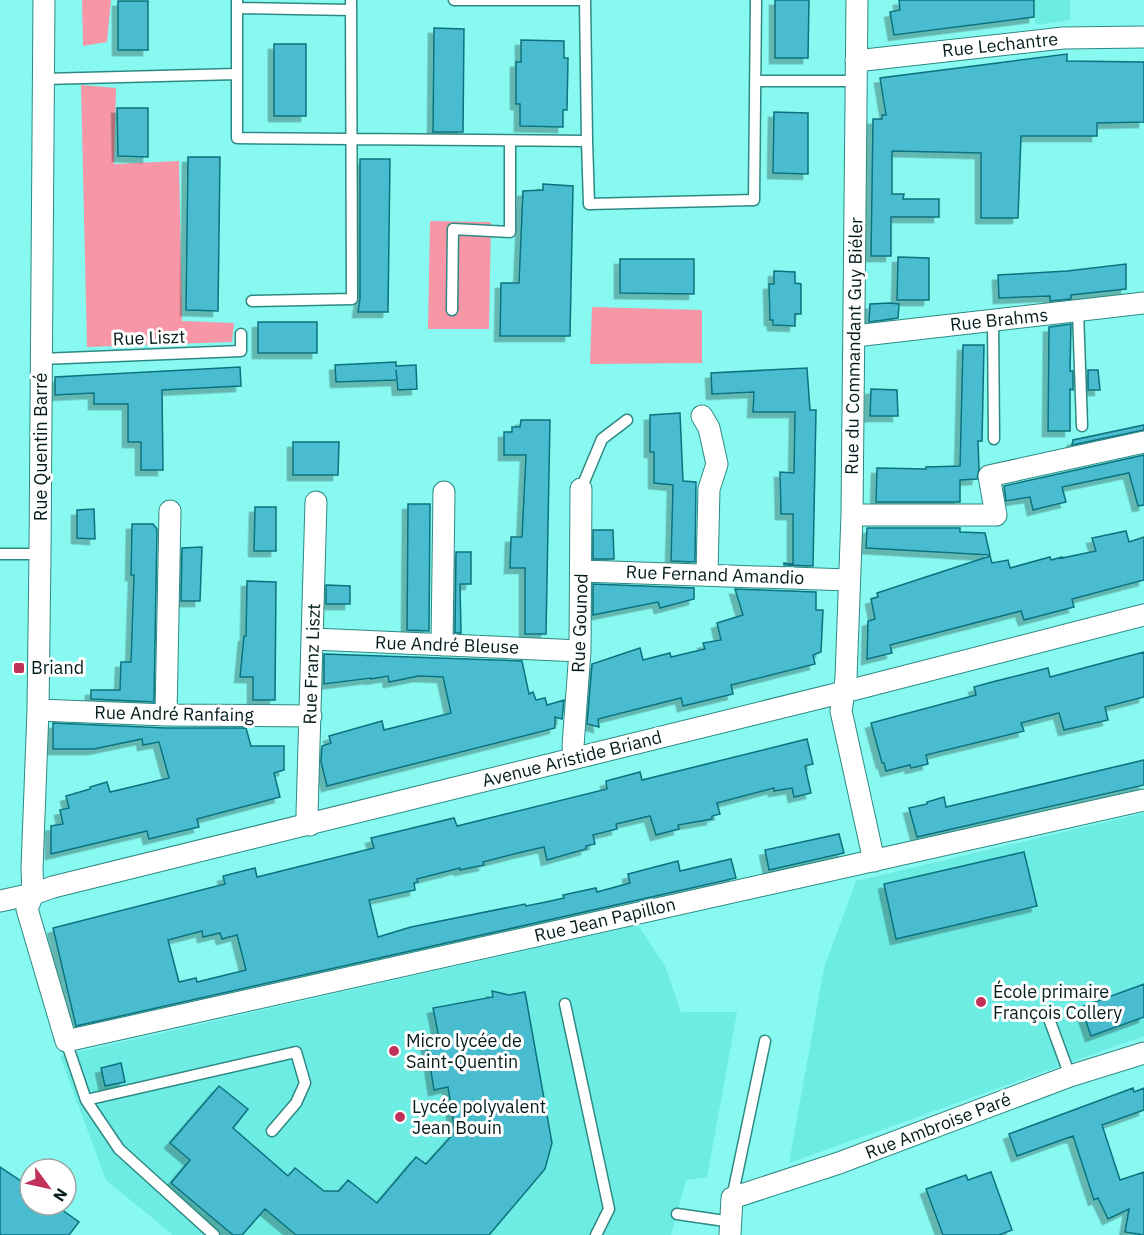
<svg xmlns="http://www.w3.org/2000/svg" width="1144" height="1235" font-family="'IBM Plex Sans',sans-serif">
<style>
.built{fill:#6dece4}
.green{fill:#f696a6}
.building{fill:#49bdcf;stroke:#0c717e;stroke-width:1.5;fill-rule:evenodd;filter:url(#shadow)}
.lines{fill:none;stroke-linecap:round;stroke-linejoin:round}
.lane-casing{stroke:#2f8983;stroke-width:13}
.street-casing{stroke:#2f8983;stroke-width:23}
.lane{stroke:#fff;stroke-width:10}
.street{stroke:#fff;stroke-width:21}
.poi-dot{fill:#c03059;stroke:#fff;stroke-width:2}
.labels{text-anchor:middle;stroke-width:6;stroke-linejoin:round;paint-order:stroke}
.street-label{font-size:18px;fill:#041d1c;stroke:#fff}
.poi-label{font-size:18px;fill:#041d1c;stroke:#fff;text-anchor:start}
</style>
<defs>
<filter id="shadow"><feDropShadow dx="-5.5" dy="5.5" stdDeviation="0" flood-color="#0004"/></filter>
</defs>
<rect width="100%" height="100%" fill="#87f9f0"/>
<path class="built" d="M1035,0H1070V20L1035,25Z
M1144,813V1036L789,1163L824,968L856,881Z
M638,925L665,966L681,1012H737L707,1177L686,1180L671,1235H173L106,1180L60,1056Z"/>
<path class="green" d="M82,0H111L107,42L83,46Z
M81,85L116,88L114,164L179,161L182,321L234,323L232,342L87,347Z
M430,221L491,222L489,329H428Z
M592,307L702,310V363L590,364Z"/>
<path class="building" d="M775,0H809L808,58H775Z
M899,0H1034V17L894,35L890,12L900,10Z
M118,1H148V50H118Z
M434,28L464,29L463,132H433Z
M521,40L564,41V58H568L567,110H563V127L520,126V104H516V62H521Z
M274,44H306V116H274Z
M1067,54V61L1144,62V122L1097,123V136H1021L1018,218H981V153L892,151V194H904L903,199H939V217H891V256H871L873,119H882V115H886L880,78Z
M117,108H148V157L118,156Z
M774,112L808,113V174L773,173Z
M188,157H220L218,311L186,310Z
M360,159H390L388,312H358L360,299Z
M543,184L573,186L570,336H500L501,283H519L523,191L543,190Z
M898,257L929,258V300H897Z
M620,259H694V294L620,293Z
M1126,264V289L1071,295V299L1050,301V296L999,298L998,275L1067,271Z
M774,271L795,272V283L801,284V314H795V326L773,325V320H770L769,284H774Z
M890,303L899,304L898,318L869,322L870,304Z
M258,322H317V353H258Z
M1071,324L1070,371H1073V390L1070,389V431H1048L1049,327Z
M963,345H984L982,441H978L979,469L977,479L960,480V502H876L877,468L926,469V467L960,466Z
M396,362V366L416,365L417,389L398,390L396,370L397,380L336,382L335,365Z
M240,367L241,386L162,390L163,470H141V442H128V404H94V393L55,395V377Z
M807,368L810,410H816L813,566L784,565V563L793,564V514H781L780,472L794,473L795,412H753L754,392L712,394L711,373Z
M1088,370H1098L1100,390H1088Z
M871,389L897,390L898,416H870Z
M680,413L683,481L696,482L695,562L671,561L673,485L654,483V452H650V415Z
M521,420H550L546,634H525V568H510L511,537H522L526,455H504V432H512V427H520Z
M1144,425V430L1072,445L1073,440Z
M293,442H339L338,475H293Z
M1144,455V505L1138,506L1129,473L1062,487L1066,502L1049,506L1033,510L1030,497L1006,501L1004,486Z
M408,504H430L429,631L407,630Z
M255,507H276V551H254Z
M94,509L95,539L77,538V510Z
M132,524H153L157,529L154,702L91,699V690H120L121,662H131L134,575H131Z
M867,528H960V532L985,533L990,555L866,548Z
M593,530H613L614,559H593Z
M1126,531L1129,542L1144,537V580L1072,599L1074,607L1024,620L1021,611L890,645L892,653L867,659L868,621L875,619L871,599L878,597L877,593L990,556L992,563L1008,560L1010,568L1050,557L1051,560L1062,557V558L1096,551L1092,538Z
M202,547L200,601H181L182,548Z
M456,552H471V584H460L461,633H455Z
M247,581L276,582L275,700H253V677H240L244,636H246Z
M593,584L694,588V599L660,608L658,602L593,615Z
M326,585L350,586V604H326Z
M735,589L816,592V610H823L821,652L813,655L815,664L731,685L733,694L683,706L681,698L598,719L599,727L587,724L592,664L640,648L643,660L670,653L671,657L705,649L703,643L721,640L717,623L743,615Z
M1144,652V697L1105,707L1108,720L1064,730L1059,713L1021,723L1024,731L926,755L928,764L911,768L910,765L886,771L884,763H882L871,723L976,695L974,687L992,682L1048,668L1050,677Z
M324,654L522,661L529,694L533,692L536,700L545,698L547,705L564,700L562,719L555,717V728L327,786L321,762L322,746L331,743L329,736L382,721L384,730L451,713L443,677L419,676L389,682L388,676L371,679V678L324,684Z
M53,723L166,728H246L251,746H284V770L274,773L280,797L197,819L199,827L165,835L149,839L147,831L51,854V826L63,824L60,810L69,808L66,796L90,789V787L107,782L110,792L169,778L159,742L143,745L142,739L94,749H53Z
M807,739L813,764L805,766L811,793L794,797L792,788L774,791V788L717,803L720,814L712,816V819L678,825L679,829L656,835L650,816L616,824L617,829L593,835L595,844L586,846V849L547,860L544,847L518,853L483,862L484,865L460,870V868L417,879L418,882L414,883L415,890L369,900L378,937L411,927L525,904L526,906L546,902L564,898L563,895L596,888L597,892L630,883L628,874L678,861L680,871L731,859L736,878L76,1026L53,928L225,884L223,876L255,868L257,877L374,848L371,838L454,818L457,826L607,789L606,781L640,772L642,780ZM202,931L203,937L220,933L222,939L237,935L246,970L197,982L196,978L179,982L168,940Z
M1144,760V785L917,837L909,808L927,804V802L944,797L946,807Z
M839,834L844,853L769,870L765,850Z
M1024,852L1037,906L896,939L884,884Z
M1144,984V1017L1091,1036L1081,1007Z
M492,991L509,995L525,992L552,1143L545,1169L489,1235H296L265,1209L242,1235H233L171,1183L190,1160L170,1143L219,1086L248,1109L233,1128L288,1176L295,1168L324,1191H339L348,1180L377,1203L416,1157L426,1164L455,1132L448,1087L434,1090L426,1040L439,1038L433,1008L493,997Z
M121,1063L125,1082L105,1086L101,1068Z
M1133,1088L1134,1092L1144,1088V1110L1102,1125L1120,1180L1144,1172V1235L1125,1232L1129,1209L1108,1219L1098,1198L1094,1200L1073,1136L1017,1156L1009,1134Z
M0,1167L30,1187V1205H55L79,1222L69,1235H0Z
M991,1172L1012,1230L999,1235H943L926,1189L966,1175L968,1180Z"/>
<g class="lines">
<g class="lane-casing">
<path id="lane" d="M454,0H585
M585,1L587,141
M237,8L351,10
M237,74V0
M44,79L237,74V138L587,141L589,204L754,200L756,0
M755,81H856
M252,301L352,299L351,0
M452,310L453,229L510,232V141
M1078,311L1082,426
M993,320L994,439
M41,359L241,351V334
M581,489L602,439L627,420
M0,554H40
M565,1004L609,1209L596,1235
M1048,1016L1070,1076
M66,1041L86,1100L296,1052L305,1083L296,1103L272,1131
M86,1100L119,1149L214,1235
M732,1198L765,1041
M677,1214L732,1222"/>
</g>
<g class="street-casing">
<path id="street" d="M44,0L40,554L38,710L32,869L33,894L27,909L66,1041L1144,800
M857,0L852,515L846,678L841,711L874,861
M856,61L1063,38L1144,37
M855,336L1144,303
M702,416L709,428L717,464L709,489L707,574
M852,515H996L989,476L1144,442
M582,571L849,580
M313,639L580,651
M442,645L444,492
M38,710L166,715L311,716
M166,715L170,511
M575,758L573,746L580,651L581,489
M310,825L307,814L316,502
M0,901L33,894L53,887L844,692L1144,615
M730,1235L732,1198L839,1163L1070,1076L1144,1053"/>
</g>
<use href="#lane" class="lane"/>
<use href="#street" class="street"/>
</g>
<g class="poi-dot">
<rect x="13" y="662" width="12" height="12" rx="3"/>
<circle cx="981" cy="1002" r="6"/>
<circle cx="394" cy="1051" r="6"/>
<circle cx="400" cy="1117" r="6"/>
</g>
<g class="labels">
<g class="street-label">
<text transform="translate(1000 45) rotate(-6)" y="6">Rue Lechantre</text>
<text transform="translate(999 320) rotate(-6)" y="6">Rue Brahms</text>
<text transform="translate(149 338) rotate(-2)" y="6">Rue Liszt</text>
<text transform="translate(854 346) rotate(-89)" y="6">Rue du Commandant Guy Biéler</text>
<text transform="translate(41 447) rotate(-90)" y="6">Rue Quentin Barré</text>
<text transform="translate(715 575) rotate(2)" y="6">Rue Fernand Amandio</text>
<text transform="translate(580 623) rotate(-88)" y="6">Rue Gounod</text>
<text transform="translate(447 645) rotate(2)" y="6">Rue André Bleuse</text>
<text transform="translate(312 664) rotate(-88)" y="6">Rue Franz Liszt</text>
<text transform="translate(174 714) rotate(1)" y="6">Rue André Ranfaing</text>
<text transform="translate(572 759) rotate(-14)" y="6">Avenue Aristide Briand</text>
<text transform="translate(605 920) rotate(-13)" y="6">Rue Jean Papillon</text>
<text transform="translate(938 1126) rotate(-21)" y="6">Rue Ambroise Paré</text>
</g>
<g class="poi-label">
<text x="31" y="674">Briand</text>
<text x="993" y="998">École primaire<tspan x="993" dy="21">François Collery</tspan></text>
<text x="406" y="1047">Micro lycée de<tspan x="406" dy="21">Saint-Quentin</tspan></text>
<text x="412" y="1113">Lycée polyvalent<tspan x="412" dy="21">Jean Bouin</tspan></text>
</g>
</g>
<g transform="translate(48 1187) rotate(123)"><circle r="28" fill="#ffffff" stroke="#9ba5a4" stroke-width="1.5"/>
<path d="M0-4.5L10 22L0 15L-10 22Z" fill="#c03059"/>
<text y="-9" font-size="16" font-weight="bold" text-anchor="middle" fill="#041d1c">N</text>
</g>
</svg>
